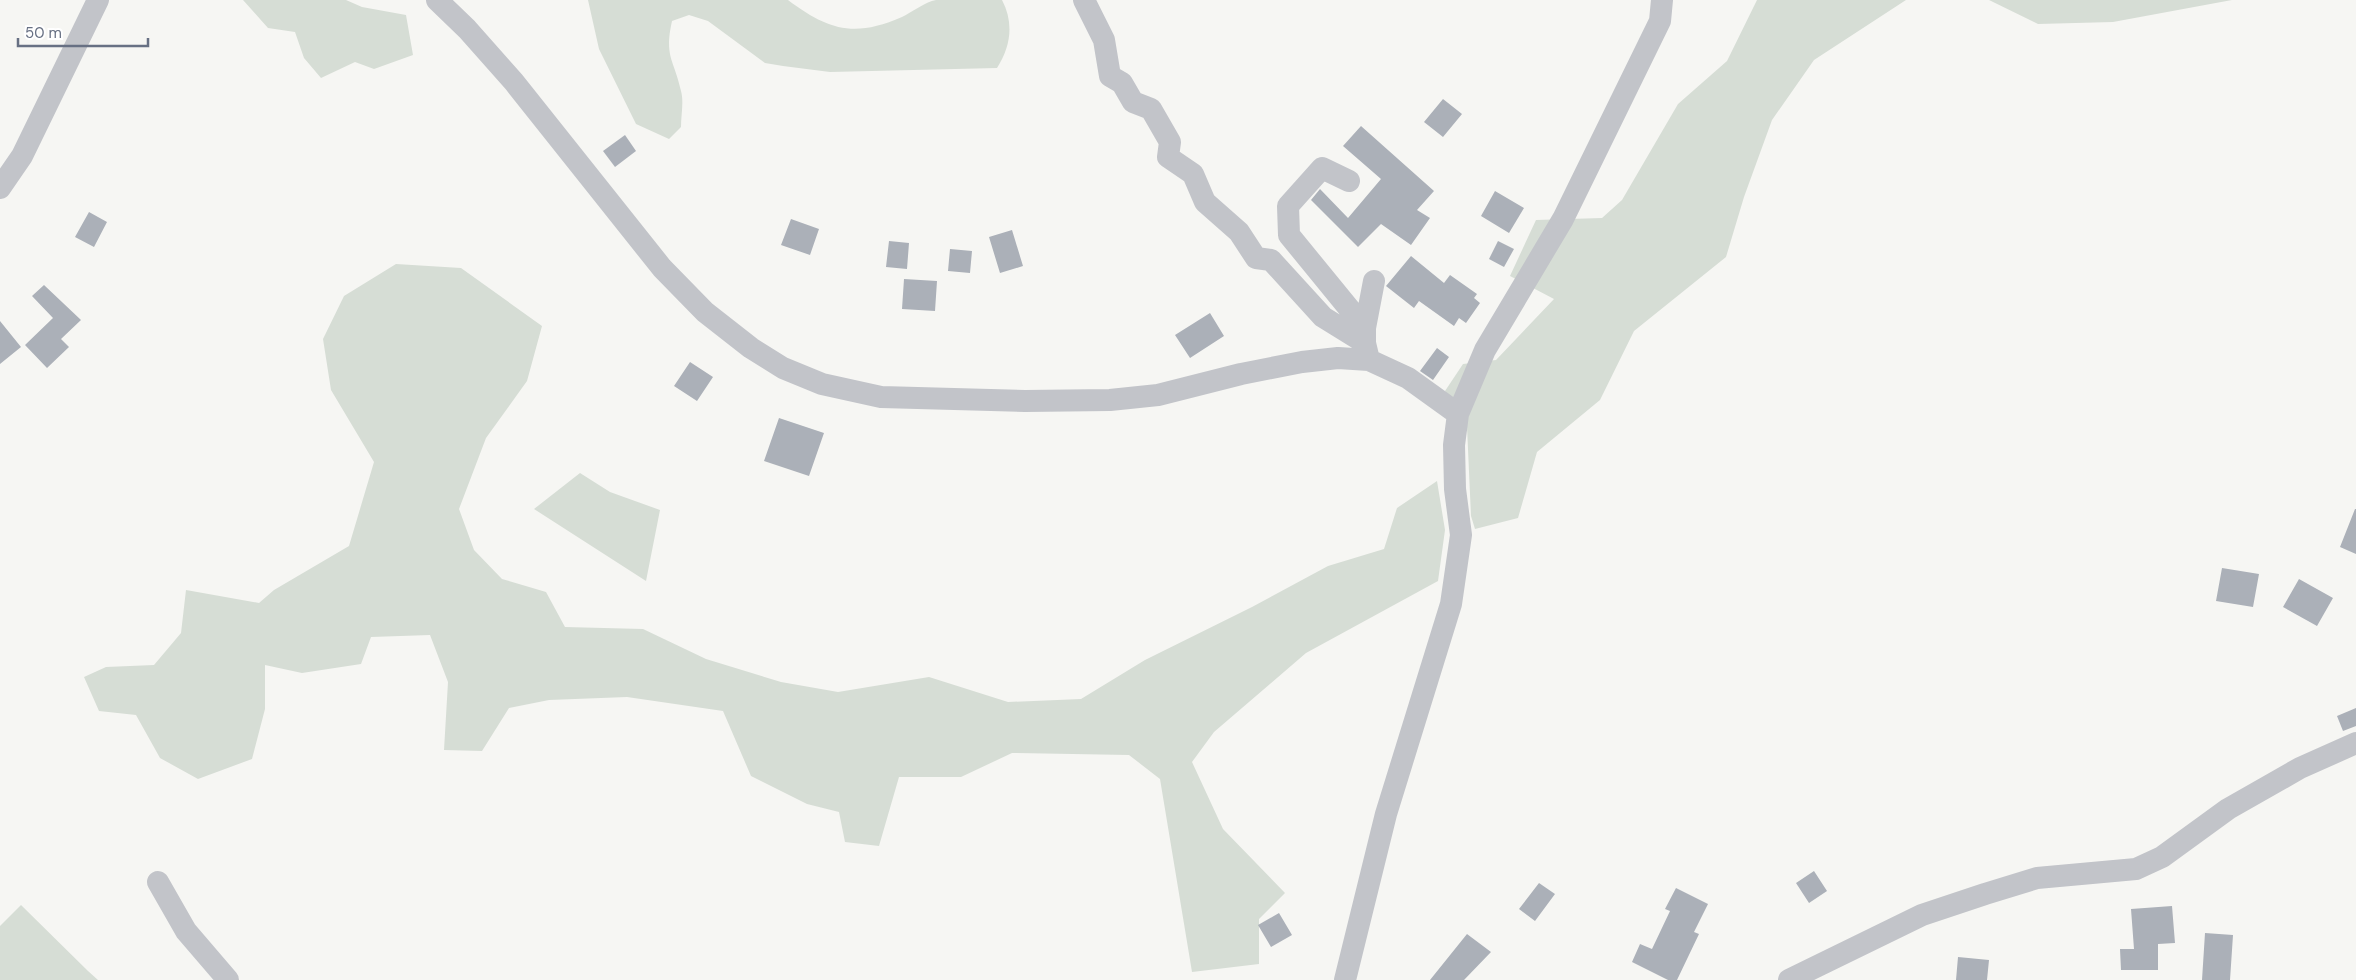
<svg xmlns="http://www.w3.org/2000/svg" width="2356" height="980" font-family="'DM Sans',sans-serif">
<style>
.green{fill:#d6ddd5}
.building{fill:#abb0b8}
.lines{fill:none;stroke-linecap:round;stroke-linejoin:round}
.minor{stroke:#c2c4c9;stroke-width:22}
</style>
<rect width="100%" height="100%" fill="#f6f6f3"/>
<path class="green" d="M243,0H346L362,7L406,15L413,55L374,69L355,62L321,78L304,58L295,32L268,28Z
M588,0H788C828,30 854,38 902,17C912,12 925,2 936,0C957,0 981,0 1002,0C1014,23 1011,46 997,68L830,72L783,66L765,63L708,21L689,15L672,21C664,57 674,59 681,91C684,102 681,115 681,127L669,139L636,124L599,49Z
M1757,0H1906L1814,60L1772,120L1744,197L1726,257L1634,331L1600,400L1537,452L1518,518L1475,529L1471,516L1467,427L1445,391L1463,364L1496,360L1554,299L1510,276L1536,220L1602,218L1622,200L1678,104L1727,61Z
M1989,0H2232L2113,22L2038,24Z
M396,264L461,268L542,326L527,381L486,438L459,509L474,550L502,579L546,592L565,627L643,629L706,659L781,682L838,692L929,677L1008,702L1081,699L1145,660L1252,607L1328,566L1384,549L1397,508L1437,481L1445,530L1438,581L1306,653L1214,732L1192,762L1223,829L1285,893L1259,919V964L1192,972L1160,779L1129,755L1012,753L961,777H899L879,846L845,842L839,812L807,804L751,776L723,711L627,697L549,700L509,708L482,751L444,750L448,682L430,635L371,637L361,664L302,673L265,665V709L252,759L198,779L160,758L136,715L99,711L84,677L106,667L154,665L181,633L186,590L259,603L274,590L349,546L374,462L331,390L323,339L344,296Z
M580,473L610,492L660,510L646,581L534,509Z
M21,905L88,971L98,980H0V926Z"/>
<path class="building" d="M1443,99L1462,114L1443,137L1424,122Z
M1361,126L1434,191L1417,210L1430,218L1411,245L1381,224L1358,247L1311,200L1320,189L1348,218L1381,179L1343,146Z
M625,135L636,151L615,167L603,151Z
M1495,191L1524,208L1509,233L1481,216Z
M89,212L107,222L94,247L75,237Z
M791,219L819,229L810,255L781,245Z
M1012,230L1023,266L1000,273L989,237Z
M889,241L909,243L907,269L886,267Z
M1498,241L1514,249L1504,267L1489,259Z
M950,249L972,251L970,273L948,271Z
M1411,256L1444,283L1450,275L1477,294L1474,298L1480,303L1466,323L1459,318L1454,326L1419,301L1414,308L1386,286Z
M904,279L937,281L935,311L902,309Z
M44,285L81,320L61,339L69,347L47,368L25,345L53,318L32,296Z
M1210,313L1224,336L1190,358L1175,335Z
M0,321L21,347L0,364Z
M1437,348L1449,357L1433,380L1420,371Z
M690,362L713,377L697,401L674,386Z
M779,418L824,433L809,476L764,461Z
M2355,509H2356V554L2340,547Z
M2222,568L2259,574L2253,607L2216,601Z
M2299,579L2333,598L2317,626L2283,607Z
M2356,708V726L2343,731L2337,716Z
M1814,871L1827,891L1809,903L1796,883Z
M1539,883L1555,894L1535,921L1519,909Z
M1676,888L1708,904L1694,932L1699,934L1677,980H1668L1632,962L1640,944L1652,949L1670,911L1665,909Z
M2172,906L2175,943L2158,944V970H2121L2120,949H2134L2131,909Z
M1279,913L1292,935L1271,947L1258,925Z
M2205,933L2233,935L2230,980H2202Z
M1467,934L1491,952L1464,980H1430Z
M1958,957L1989,960L1987,980H1956Z"/>
<g class="lines">
<path class="minor" d="M437,0L467,29L514,82L662,268L705,312L751,348L783,368L822,384L881,397L1025,401L1110,400L1158,395L1241,374L1302,362L1338,358L1369,360L1408,378L1458,414
M1084,0L1104,40L1110,76L1122,83L1133,102L1151,109L1170,142L1168,157L1193,174L1205,202L1239,232L1256,258L1271,260L1323,317L1365,343L1369,360
M1349,181L1322,168L1288,206L1289,235L1365,328V343
M0,188L22,156L98,0
M1365,328L1374,281
M158,882L186,931L228,980
M1345,980L1386,814L1451,604L1461,535L1455,489L1454,445L1458,414L1485,350L1563,219L1660,21L1662,0
M1789,980L1922,915L1985,894L2037,878L2136,869L2162,857L2228,809L2300,768L2356,743"/>
</g>
<path d="M18 38v8h130v-8" fill="none" stroke="#677083" stroke-width="2.5"/>
<text x="25" y="38" font-size="15" fill="#677083" stroke="#ffffff" stroke-width="4" paint-order="stroke">50 m</text>
</svg>
